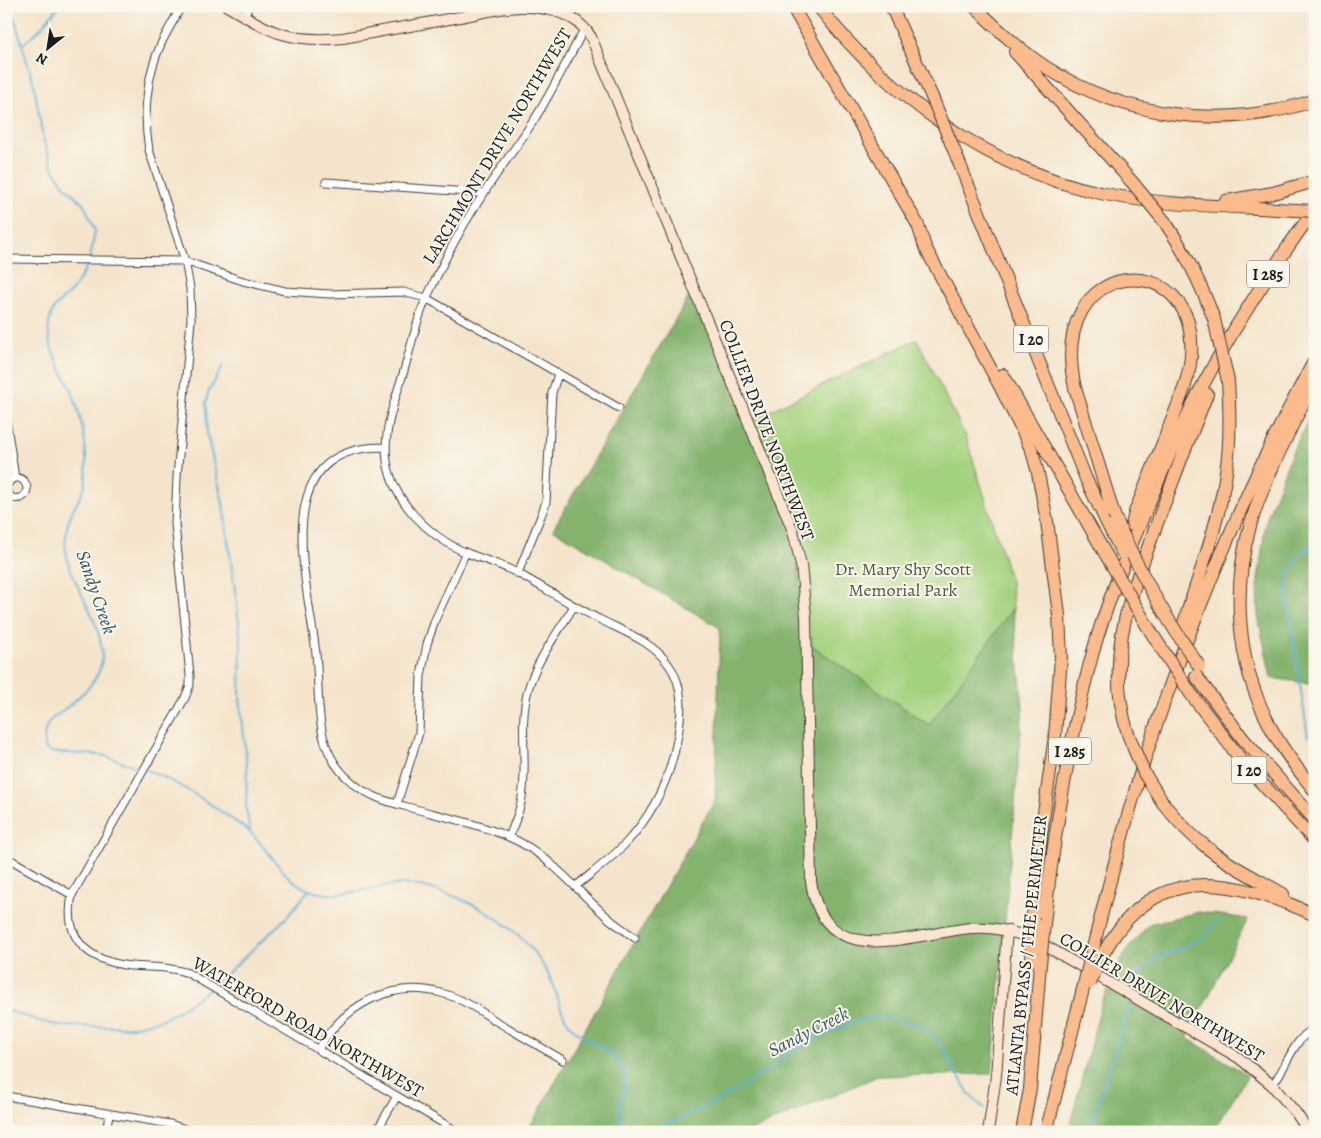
<svg xmlns="http://www.w3.org/2000/svg" width="1321" height="1138" font-family="Alegreya,serif">
<style>
.green{fill:#a4d17e;stroke:#60764d}
.forest{fill:#83b36d;stroke:#506844}
.lines{fill:none;stroke-linecap:round;stroke-linejoin:round}
.stream{stroke:#5eb1d9;stroke-width:2}
.street-casing{stroke:#3c3a36;stroke-width:9}
.secondary-casing{stroke:#3c3a36;stroke-width:12}
.highway-casing{stroke:#3c3a36;stroke-width:14}
.street{stroke:#fff;stroke-width:7}
.secondary{stroke:#fde4d1;stroke-width:10}
.highway{stroke:#fbbb8c;stroke-width:12}
.highway-bridge-casing{stroke:#3c3a36;stroke-width:14;stroke-linecap:butt}
.highway-bridge{stroke:#fbbb8c;stroke-width:12}
.labels{text-anchor:middle;stroke-width:4;stroke-linejoin:round;paint-order:stroke}
.shield{fill:#fbf7ec;stroke:#5f5e5a;stroke-width:1}
.shield-label{font-size:16px;font-weight:bold;fill:#1c1c1c}
.street-label{font-size:18px;fill:#1c1c1c;stroke:#fbf7ec}
.park-label{font-size:18px;fill:#4c5b3e;stroke:#fbf7ec}
.water-label{font-size:19px;font-style:italic;fill:#365868;stroke:#fbf7ec}
</style>
<rect width="100%" height="100%" fill="#fbf7ec"/>
<filter id="ink" filterUnits="userSpaceOnUse"><feTurbulence type="fractalNoise" baseFrequency=".02" numOctaves="2"/><feDisplacementMap in="SourceGraphic" scale="10" xChannelSelector="R" yChannelSelector="G"/><feConvolveMatrix kernelMatrix="1 2 1 2 8 2 1 2 1" color-interpolation-filters="sRGB"/></filter>
<filter id="wash" filterUnits="userSpaceOnUse"><feTurbulence type="fractalNoise" baseFrequency=".0096" numOctaves="4" result="noise"/><feDisplacementMap in="SourceGraphic" scale="20" xChannelSelector="R" yChannelSelector="G"/><feGaussianBlur stdDeviation="1.12" result="paint"/><feColorMatrix in="noise" values="0 0 0 0 0 0 0 0 0 0 0 0 0 0 0 0 0 1.4 0 .05"/><feComposite in="paint" operator="in"/></filter>
<g filter="url(#wash)">
<rect width="100%" height="100%" fill="#f4e4cb"/>
<path class="green" d="M917,339L966,437L1011,582L1013,608L929,725L805,641L751,420Z"/>
<path class="forest" d="M695,286L794,529L805,641L929,725L1013,608L1023,708L992,1074L878,1076L748,1132H527L715,800L720,628L553,529Z
M1315,407V684L1271,678L1258,616L1257,587L1266,520L1293,450Z
M1199,912L1248,919L1187,1038L1248,1075L1219,1121L1214,1132H1068L1102,1001L1125,952L1149,924Z"/>
<g class="lines">
<path class="stream" d="M11,6L34,85L43,138L52,166L63,184L85,206L95,231L90,259
M22,45L41,28L59,6
M88,263C84,272 79,281 73,289C61,304 52,302 49,325C46,348 62,369 71,389C77,404 81,420 84,436C86,452 88,470 85,485C82,496 76,503 72,512C67,523 64,542 66,553C73,589 102,619 102,656C103,680 77,699 61,712C55,717 48,720 46,728C44,734 44,741 44,747L50,752L102,755L143,769
M223,366L208,393L206,403L207,434L223,504L237,605L241,645L240,697L247,768L246,808L250,832
M1308,737L1287,597C1287,560 1294,564 1315,538
M147,770C177,782 200,797 226,815C234,821 243,826 250,832C270,851 282,879 309,890C346,905 383,877 420,886C470,897 526,928 549,976C558,992 558,1009 569,1024C584,1043 614,1046 623,1070C630,1086 619,1095 619,1110C619,1117 622,1125 624,1132
M215,985L287,917L309,890
M1134,990L1141,971L1156,958L1202,939L1216,921
M6,1010L40,1021L60,1026L132,1027L161,1020L180,1010L211,988
M647,1132L654,1127L674,1121L720,1099L746,1084L797,1049L833,1030L843,1027L851,1021L871,1017L891,1018L911,1022L926,1028L939,1041L969,1094L984,1108
M1088,1132L1131,1002"/>
</g>
</g>
<g filter="url(#ink)">
<g class="lines">
<g class="street-casing">
<path id="street" d="M181,6C175,19 167,31 161,44C146,77 143,115 149,150L185,261L190,288L191,320L177,477L175,524L190,675V685L185,698L72,895C63,940 88,961 131,966C152,968 168,966 188,973L458,1132
M244,16L249,6
M326,182L483,193
M6,259L185,261L243,281L285,291L329,294L403,292L426,298L619,408
M6,419L15,478
M386,447C265,445 308,580 316,654C321,700 311,750 353,783C370,798 393,803 415,809C446,817 479,824 509,837C549,854 573,887 605,915C614,924 625,930 635,938
M6,486L12,479C20,476 26,480 27,489C26,497 20,500 12,498L6,491
M518,573L541,516L546,502L552,393L558,374
M397,804L419,733L421,676L427,644L435,620L466,552
M509,837C515,822 522,806 523,789C527,756 519,723 528,690C536,660 558,633 574,606
M6,857L72,895
M576,886C593,872 611,859 626,843C655,812 671,776 678,735C682,711 684,686 669,665C653,642 625,632 601,620C573,606 546,589 519,574C501,564 481,559 462,551C427,534 393,501 387,461C383,431 394,402 403,374C411,348 416,319 428,295C444,260 462,225 484,193C500,168 518,145 534,120C553,90 568,58 585,28
M318,1049C344,1006 390,979 441,993C461,998 479,1010 496,1021C518,1034 540,1047 563,1060
M1272,1085C1287,1068 1292,1039 1315,1028
M6,1096L170,1124L194,1132
M106,1132L109,1114
M376,1132L397,1096"/>
</g>
<g class="secondary-casing">
<path id="secondary" d="M227,6C243,15 264,29 282,34C302,40 323,40 343,38C382,31 421,24 460,17C486,12 514,4 540,8C562,11 580,19 591,37L793,531L801,565L806,617L811,882C825,974 910,933 972,928C996,926 1017,932 1039,942L1239,1058L1272,1085L1296,1113L1309,1132
M988,1132L996,1076L1007,930"/>
</g>
<g class="highway-casing">
<path id="highway" d="M792,6L918,225L925,247L1001,388L1023,432L1032,451L1038,473L1047,521L1059,615L1061,658L1055,736L1041,834L1033,917
M818,6C889,97 991,171 1105,194C1161,205 1219,206 1276,209
M891,6L932,97
M974,6C996,28 1018,49 1044,66C1123,118 1225,131 1315,100
M1015,52L1132,182
M954,150L1086,479L1109,527
M1226,201L1273,193L1315,181
M1165,222C1186,253 1201,284 1214,319
M1003,375L1102,548
M1315,379C1293,425 1264,478 1250,526C1232,590 1237,662 1268,722C1280,747 1298,770 1315,791
M1114,515L1075,388C1045,255 1199,244 1191,356C1189,380 1179,402 1170,425C1159,453 1148,481 1136,509L1132,525
M1183,639L1184,623C1199,574 1219,524 1226,472C1231,442 1230,412 1228,381
M1196,676L1244,740L1315,820
M1191,694L1245,765L1315,841
M1128,734C1104,657 1130,597 1156,526C1172,482 1189,438 1207,394
M1163,803C1175,818 1188,833 1204,845C1228,865 1257,879 1283,894
M1044,923C1054,834 1068,746 1091,659C1104,610 1123,564 1143,517C1160,476 1177,435 1197,396C1231,331 1271,269 1315,209
M1092,952C1110,879 1129,806 1153,734C1197,606 1249,479 1315,360
M1101,958C1151,860 1230,877 1315,915
M1022,1132L1030,1089L1040,965
M1046,1132L1082,993"/>
</g>
<use href="#street" class="street"/>
<use href="#secondary" class="secondary"/>
<use href="#highway" class="highway"/>
<g class="highway-bridge-casing">
<path id="highway-bridge" d="M932,97L954,150
M1132,182L1165,222
M1276,209L1315,211
M1214,319L1228,381
M1114,515C1137,568 1166,619 1199,666
M1109,527L1123,554
M1102,548L1149,629L1191,694
M1128,734L1144,773L1163,803
M1031,960L1033,917
M1040,965L1044,923
M1090,983L1101,958
M1082,993L1092,952"/>
</g>
<use href="#highway-bridge" class="highway-bridge"/>
</g>
</g>
<g class="labels">
<g class="shield">
<rect x="1247" y="260.5" width="42" height="27" rx="4"/>
<rect x="1013.5" y="325.5" width="35" height="27" rx="4"/>
<rect x="1049" y="737.5" width="42" height="27" rx="4"/>
<rect x="1231.5" y="756.5" width="35" height="27" rx="4"/>
</g>
<g class="shield-label">
<text x="1268" y="280">I 285</text>
<text x="1031" y="345">I 20</text>
<text x="1070" y="757">I 285</text>
<text x="1249" y="776">I 20</text>
</g>
<g class="street-label">
<text transform="translate(497 146) rotate(-59)" y="6">LARCHMONT DRIVE NORTHWEST</text>
<text transform="translate(767 430) rotate(69)" y="6">COLLIER DRIVE NORTHWEST</text>
<text transform="translate(1026 955) rotate(-84)" y="6">ATLANTA BYPASS / THE PERIMETER</text>
<text transform="translate(1162 997) rotate(31)" y="6">COLLIER DRIVE NORTHWEST</text>
<text transform="translate(308 1027) rotate(30)" y="6">WATERFORD ROAD NORTHWEST</text>
</g>
<g class="park-label">
<text x="903" y="575">Dr. Mary Shy Scott<tspan x="903" dy="21">Memorial Park</tspan></text>
</g>
<g class="water-label">
<text transform="translate(97 592) rotate(71)" y="7">Sandy Creek</text>
<text transform="translate(808 1031) rotate(-27)" y="7">Sandy Creek</text>
</g>
</g>
<rect width="1321" height="1138" fill="none" stroke="#fbf7ec" stroke-width="25"/>
<g transform="translate(48 48) rotate(210)" stroke="#fbf7ec" stroke-width="4" paint-order="stroke">
<path d="M0-4L9 19L0 12L-9 19Z" fill="#1c1c1c"/>
<text y="-8" font-size="14" font-weight="bold" text-anchor="middle" fill="#1c1c1c">N</text>
</g>
</svg>
